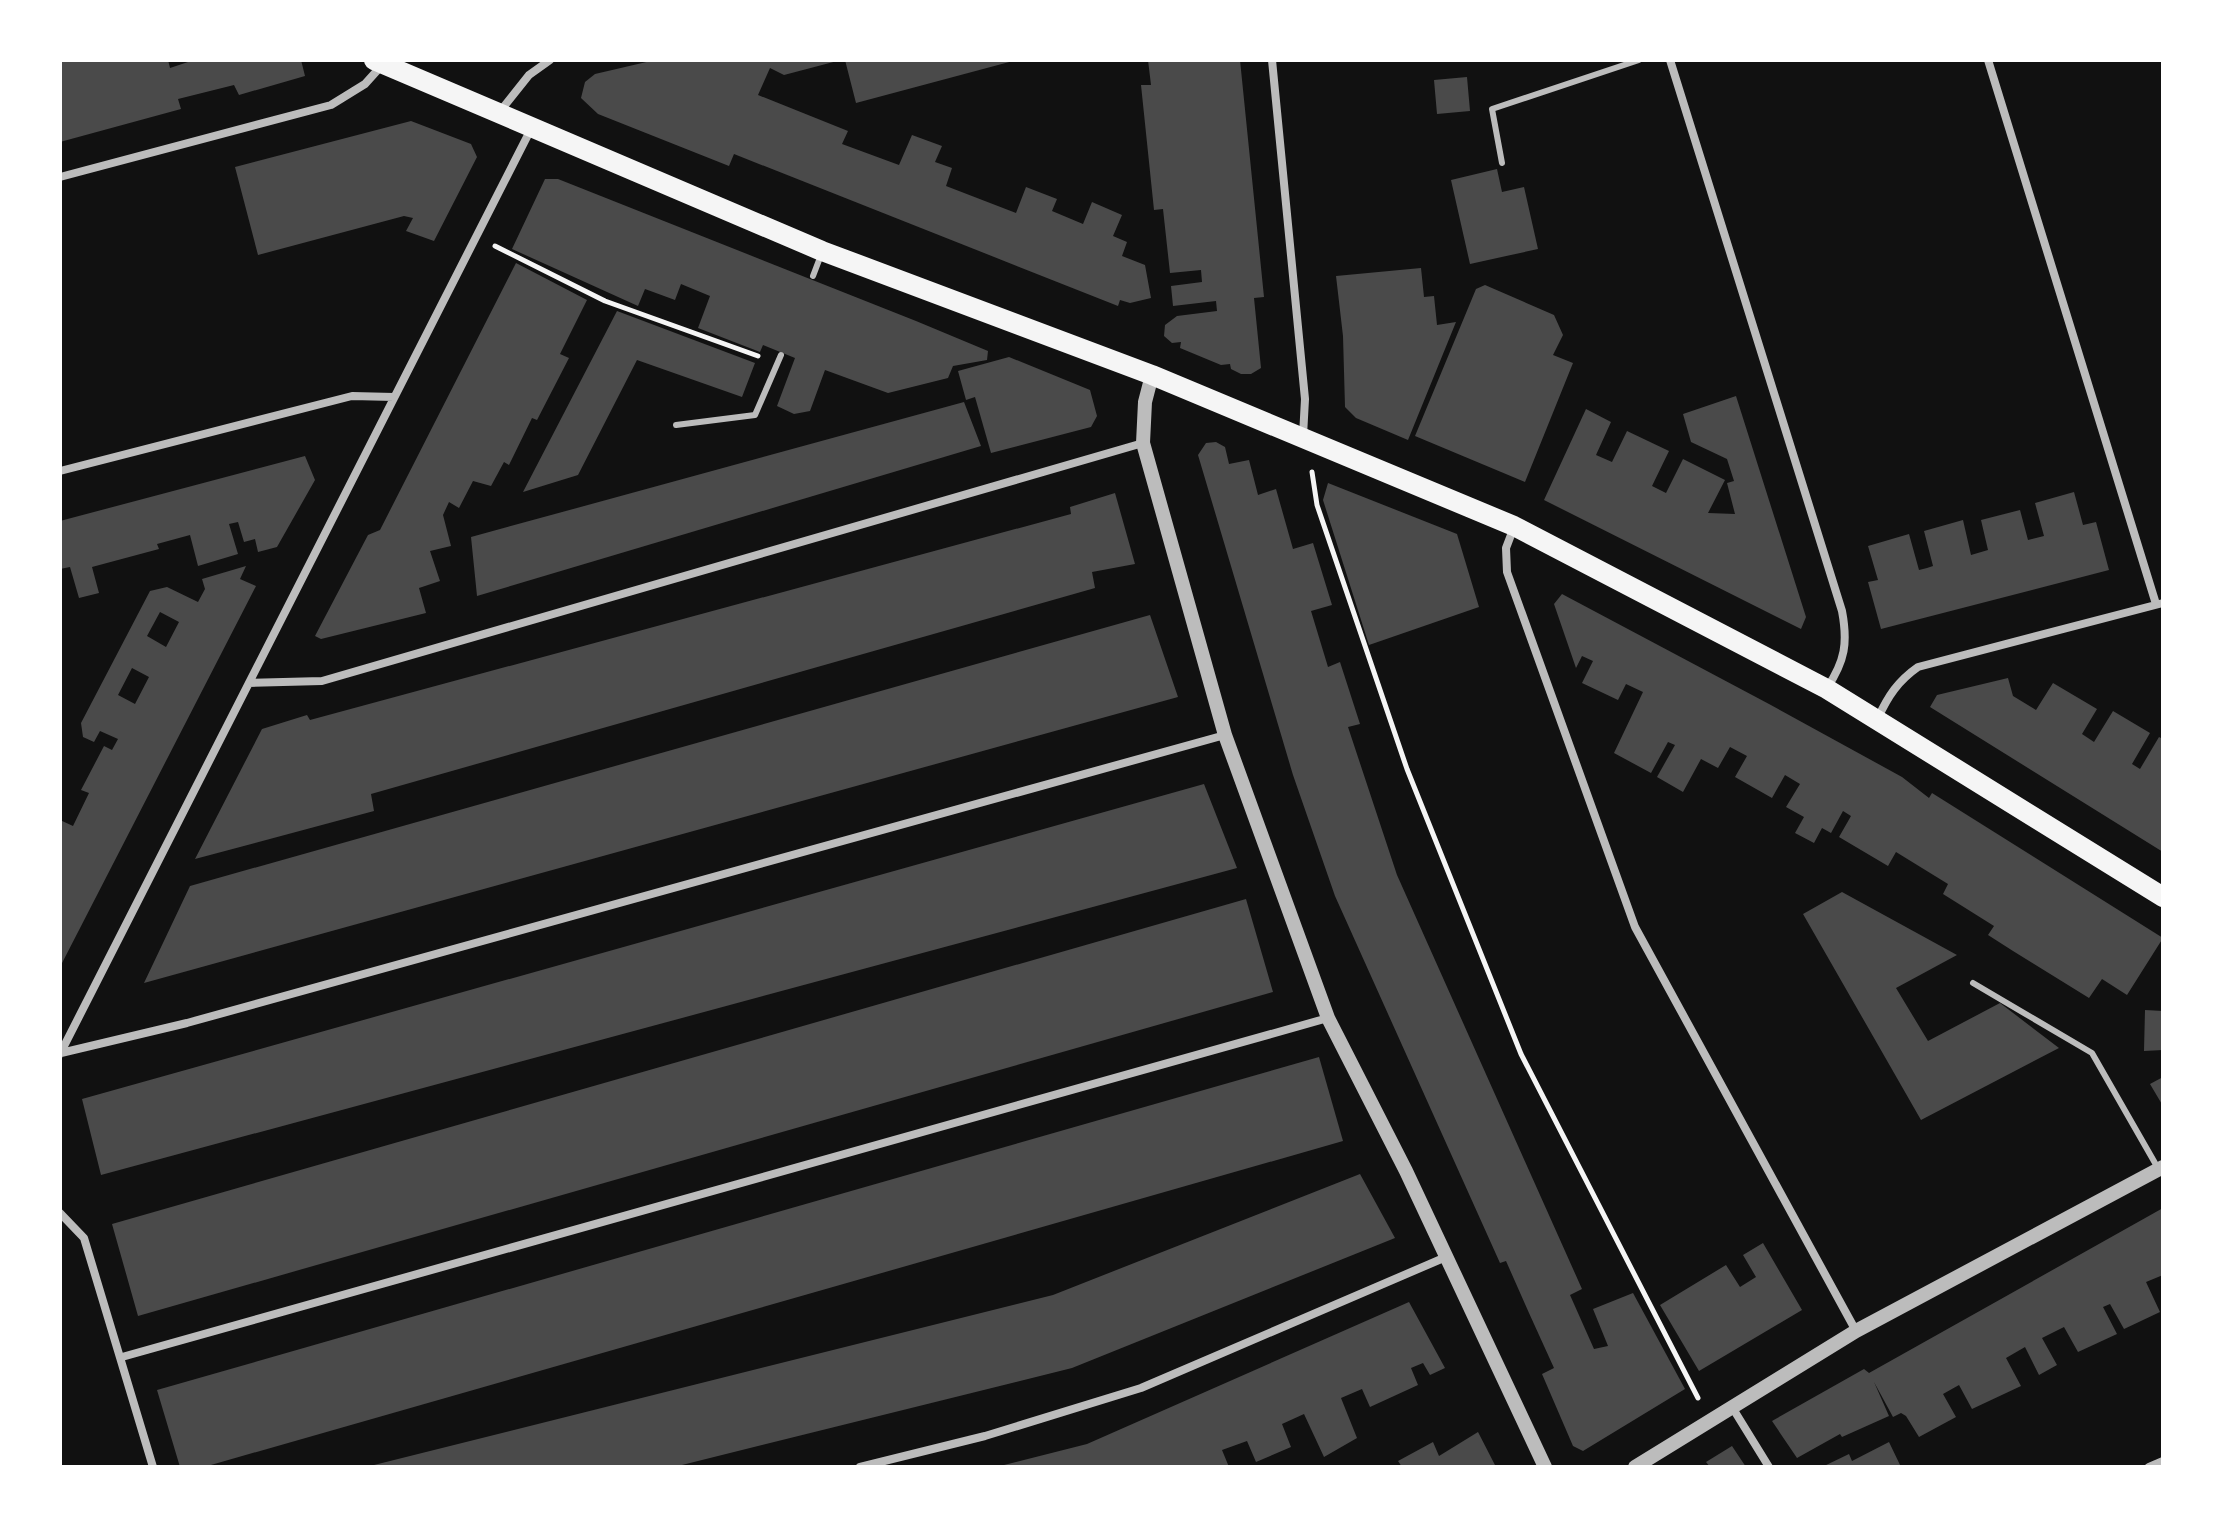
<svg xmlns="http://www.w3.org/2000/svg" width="2223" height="1527" font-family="Raleway,sans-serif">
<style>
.building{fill:#4a4a4a;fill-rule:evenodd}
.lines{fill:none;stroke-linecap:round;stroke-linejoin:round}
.path{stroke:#f5f5f5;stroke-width:5}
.service{stroke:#bcbcbc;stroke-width:6}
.minor{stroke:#bcbcbc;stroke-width:8}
.tertiary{stroke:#bcbcbc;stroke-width:14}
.primary{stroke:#f5f5f5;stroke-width:20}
</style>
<rect width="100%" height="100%" fill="#111"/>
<path class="building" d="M60,60H168L170,68L194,60H301L305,76L239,95L234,85L178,99L181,109L60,142Z
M655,60H841L784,75L770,68L758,95L848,131L842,144L899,165L912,135L942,146L935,162L952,168L946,186L1016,213L1026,187L1057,199L1052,211L1083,224L1092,202L1122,215L1113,236L1127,242L1122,256L1145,265L1151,298L1130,303L1120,300L1118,306L734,154L729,166L598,114L581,98L585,82L595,74Z
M845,60H1013V61L856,103Z
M1148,60H1240L1264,297L1254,298L1261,368L1251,374H1241L1231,369L1230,364L1221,365L1180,348L1181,342L1172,343L1164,336L1165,325L1177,316L1217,311L1216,301L1173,306L1171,286L1202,282L1201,270L1170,273L1163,209L1154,210L1141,85H1151Z
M1467,77L1470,111L1437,114L1434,80Z
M411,121L471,144L477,157L434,241L406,231L413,218L404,216L258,255L235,167Z
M1497,169L1502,192L1524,187L1538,249L1470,264L1451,180Z
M545,179H558L916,321L988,351L987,360L953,366L948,378L888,393L825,370L810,411L794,414L777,406L795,358L763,345L760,352L698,328L710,296L681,284L675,300L645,289L638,306L512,249Z
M516,263L587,300L560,354L569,358L537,420L532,418L509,465L504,462L491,486L473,481L459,508L449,502L443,515L451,546L430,551L440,581L419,588L426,613L321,639L315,636L368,535L380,530Z
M1421,268L1424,297L1434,296L1437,325L1456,322L1408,440L1356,418L1345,407L1343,336L1336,276Z
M1485,285L1554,315L1563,335L1553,355L1573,363L1525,482L1415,436L1476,289Z
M617,311L755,363L742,397L637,360L578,475L523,492Z
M1009,357L1090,390L1097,416L1091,427L991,453L975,397L966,400L958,371Z
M1736,396L1806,617L1801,629L1544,500L1586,409L1611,422L1596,455L1612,462L1627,431L1669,451L1652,486L1666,493L1683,459L1725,480L1708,513L1735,514L1727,483L1734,481L1727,459L1691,442L1683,414Z
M964,402L981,446L477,596L471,537Z
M1216,442L1225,447L1229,464L1249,460L1258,495L1276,489L1293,549L1313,543L1332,605L1311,611L1328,667L1340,662L1360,724L1348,727L1397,875L1582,1289L1570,1295L1594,1349L1608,1346L1593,1309L1633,1293L1685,1389L1583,1451L1573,1446L1542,1374L1554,1368L1529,1313L1506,1261L1500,1263L1335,896L1293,775L1198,455L1206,443Z
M305,456L315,480L277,547L258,552L255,539L244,542L238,522L229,524L238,554L198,566L190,535L157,544L159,549L92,567L99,593L79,598L70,567L60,569V521Z
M1328,483L1457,534L1479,607L1369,645L1323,500Z
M2074,492L2083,525L2096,522L2109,570L1881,629L1868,582L1878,580L1868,546L1909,534L1919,570L1927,568L1933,566L1924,531L1963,520L1971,555L1988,550L1981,520L2020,510L2028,540L2044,536L2035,503Z
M1115,493L1135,564L1092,572L1095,588L371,794L374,811L195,859L262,729L307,715L310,720L1071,514L1070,507Z
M246,566L240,579L256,586L60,967V820L73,826L89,793L81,790L104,746L112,750L118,739L100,731L94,742L83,737L81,723L150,591L167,587L198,602L205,589L202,579ZM160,612L179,622L166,647L147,636ZM132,668L149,677L135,704L118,695Z
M1562,594L1769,704L1902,777L1929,798L1932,793L2163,938L2127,995L2102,979L2089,998L2013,951L1988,935L1994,926L1943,894L1948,884L1896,852L1888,866L1839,837L1851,816L1843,811L1831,833L1822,828L1814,843L1795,833L1804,817L1786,807L1800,784L1785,775L1772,798L1735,777L1747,756L1730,747L1718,768L1701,759L1683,792L1657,777L1675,745L1668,742L1651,773L1614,753L1643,692L1626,684L1618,700L1582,683L1593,661L1582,656L1576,668L1554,604Z
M1150,615L1178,697L144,983L190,886Z
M2008,678L2013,696L2036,710L2053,683L2097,709L2082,734L2094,742L2113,711L2150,733L2132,764L2140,769L2159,737L2163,739V852L1930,707L1937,695Z
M1204,784L1237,868L101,1175L82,1099Z
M1842,892L1957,955L1896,988L1928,1041L2000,1003L2059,1048L1921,1120L1803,914Z
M1246,899L1273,992L138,1316L112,1224Z
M2145,1010L2163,1011V1050L2144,1051Z
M1319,1057L1343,1141L204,1467H180L157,1390Z
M2163,1077V1106L2150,1084Z
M1360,1174L1395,1238L1072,1368L674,1467H366L1053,1295Z
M2163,1208V1275L2146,1282L2160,1312L2124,1329L2110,1304L2103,1307L2117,1334L2078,1352L2064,1327L2042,1338L2057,1365L2039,1375L2025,1347L2006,1358L2021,1386L1972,1409L1959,1385L1943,1394L1956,1417L1919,1437L1906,1416L1901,1413L1893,1417L1874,1382L1889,1416L1842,1437L1840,1434L1797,1458L1772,1421L1864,1369L1869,1373Z
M1763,1243L1802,1310L1699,1371L1660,1305L1726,1265L1740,1287L1756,1277L1743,1255Z
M1409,1302L1445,1368L1430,1375L1423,1363L1411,1368L1418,1385L1370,1407L1362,1389L1341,1398L1357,1438L1324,1457L1304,1414L1282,1424L1291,1447L1256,1462L1247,1441L1222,1450L1229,1467H996L1087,1444Z
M1478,1432L1496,1467H1402L1398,1461L1433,1442L1439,1456Z
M1889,1442L1901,1467H1822L1849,1454L1852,1461Z
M1732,1446L1746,1467H1710L1706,1462Z"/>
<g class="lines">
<path class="path" d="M495,246L605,301L758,356
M1312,472L1317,505L1407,769L1521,1054L1698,1398"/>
<path class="service" d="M1502,163L1492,109L1639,60
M813,276L821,255
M676,425L755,415L781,355
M1973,983L2092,1053L2159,1170"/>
<path class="minor" d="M1272,60L1305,399L1303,436
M1670,60L1842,611C1848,643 1845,661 1827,688
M1988,60L2156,604
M498,114L529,75L550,60
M60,177L331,105L365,84L383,64
M60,471L352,396L394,397
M1514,527L1506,548L1507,572L1635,927L1856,1331
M249,683L322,681L1143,443
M1878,718C1888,696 1898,681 1918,667L2163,603
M61,1053L187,1023L1225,735
M60,1054L531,129
M60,1213L84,1238L153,1467
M122,1357L1328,1018
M1732,1407L1769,1467
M860,1467L985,1436L1141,1388L1446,1257
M2149,1467L2163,1461"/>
<path class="tertiary" d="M1152,375L1145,402L1143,443L1225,735L1328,1018L1406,1171L1545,1467
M1635,1467L1856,1331L2163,1167"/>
<path class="primary" d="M374,60L822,251L1152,375L1514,526L1827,689L2163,897"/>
</g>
<rect width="2223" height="1527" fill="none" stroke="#ffffff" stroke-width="124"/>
</svg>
